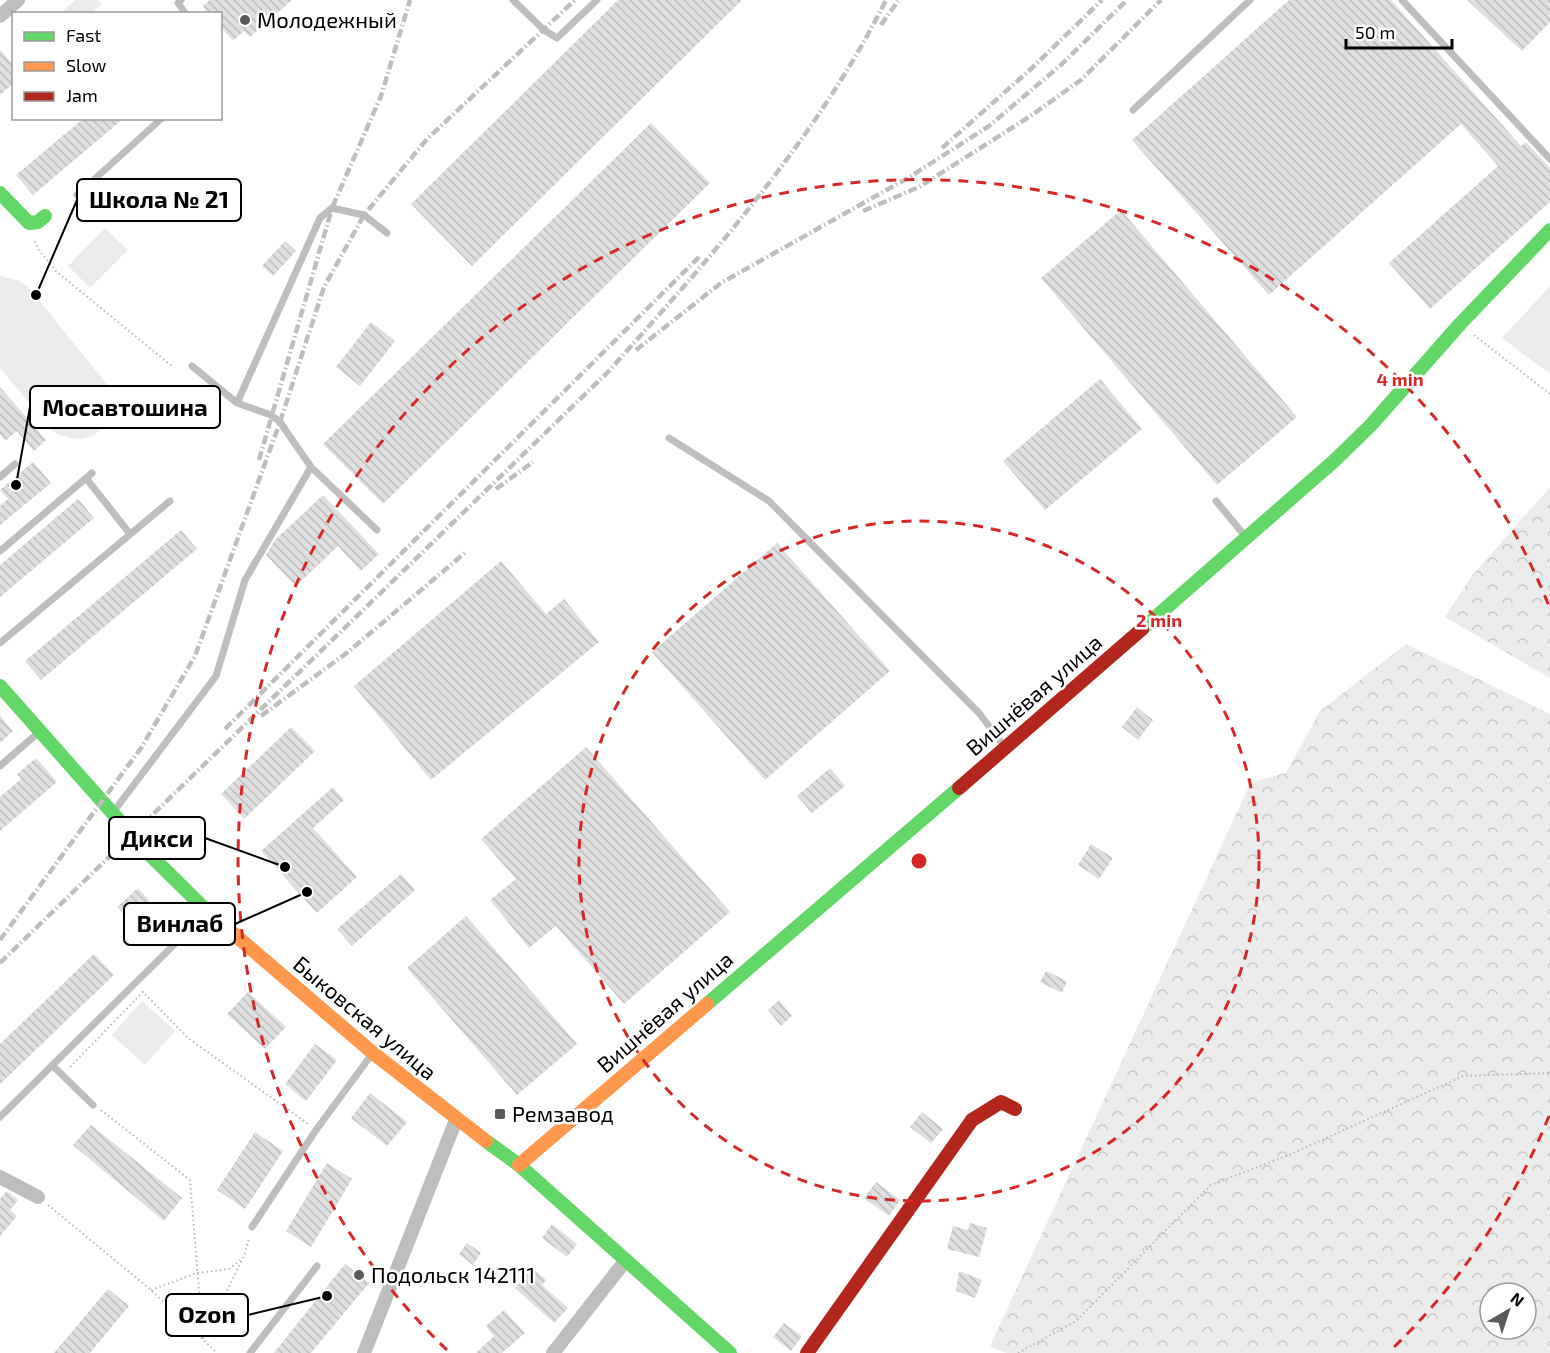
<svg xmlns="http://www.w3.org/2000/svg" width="1550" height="1353" font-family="'Exo 2',sans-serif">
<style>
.forest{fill:url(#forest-crowns);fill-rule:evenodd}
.green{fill:#ececec}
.building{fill:url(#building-back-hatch)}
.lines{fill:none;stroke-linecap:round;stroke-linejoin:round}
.path{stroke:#b9b9b9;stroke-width:2;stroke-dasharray:1.5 3;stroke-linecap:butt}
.lane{stroke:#bebebe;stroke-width:7}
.street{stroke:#bebebe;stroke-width:14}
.fast{stroke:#63d668;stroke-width:14}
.slow{stroke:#ff974d;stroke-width:14}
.jam{stroke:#b3261e;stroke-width:14}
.rail{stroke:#bebebe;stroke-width:4.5;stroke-dasharray:9 3 1.5 3;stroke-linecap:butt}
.ring{fill:none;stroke:#d62828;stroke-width:3;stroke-dasharray:10 8}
.poi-dot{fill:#595959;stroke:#fff;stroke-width:2}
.labels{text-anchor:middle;stroke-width:5;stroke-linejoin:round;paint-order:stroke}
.poi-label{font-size:22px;fill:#000;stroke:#fff;text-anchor:start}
.street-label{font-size:22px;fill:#000;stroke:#fff}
.centre{fill:#d62828;stroke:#fff;stroke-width:3}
.ring-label{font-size:18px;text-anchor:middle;font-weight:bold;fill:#d62828;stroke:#fff;stroke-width:5;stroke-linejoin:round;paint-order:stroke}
.leader{fill:none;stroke:#000;stroke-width:2}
.callout-dot{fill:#000;stroke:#fff;stroke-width:2}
.callout{fill:#fff;stroke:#000;stroke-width:2}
.callout-label{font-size:24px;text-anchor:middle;font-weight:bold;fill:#000}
</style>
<defs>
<pattern id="forest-crowns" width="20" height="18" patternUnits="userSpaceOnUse" patternTransform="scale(1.5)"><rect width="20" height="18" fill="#ececec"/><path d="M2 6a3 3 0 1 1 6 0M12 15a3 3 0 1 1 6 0" fill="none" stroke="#c9c9c9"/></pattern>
<pattern id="building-back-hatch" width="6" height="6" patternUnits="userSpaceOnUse" patternTransform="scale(1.5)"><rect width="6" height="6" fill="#dfdfdf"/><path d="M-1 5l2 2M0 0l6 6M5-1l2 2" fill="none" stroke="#bebebe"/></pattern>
</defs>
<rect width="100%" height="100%" fill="#fff"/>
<path class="forest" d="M1550,487V678L1445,617L1471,577Z
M1406,644L1550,714V1353H1006L990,1346L1251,782L1286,773L1320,711ZM1490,1293H1526V1329H1490Z"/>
<path class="green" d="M75,0H98L102,4L91,13H61Z
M105,228L128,250L90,288L68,266Z
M0,276L20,281L28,287L110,388C120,427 88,452 53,431L0,368Z
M1550,286V374L1502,338Z
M142,1001L175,1031L145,1065L112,1035Z"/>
<path class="building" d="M210,0H292L250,37L244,31L233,41L220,26V14H209L203,6Z
M618,0H742L472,266L411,204Z
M1289,0H1391L1521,146L1526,142L1550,168V202L1430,309L1389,263L1498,166L1461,124L1269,295L1132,140Z
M1467,0H1550V22L1522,51Z
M0,50L14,65V83L0,95Z
M84,118H124L33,195L16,175Z
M651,123L710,183L383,504L323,444Z
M1121,210L1297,417L1217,485L1041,278Z
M285,241L296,251L273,276L262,266Z
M371,322L395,341L360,386L336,367Z
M1100,379L1142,429L1045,510L1003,461Z
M0,387L46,440L34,451L17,431L5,441L0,434Z
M33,462L51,483L0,525V506L8,499L0,490Z
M323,495L379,554L361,571L338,546L296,586L266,555L275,540Z
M78,499L94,518L0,597V565Z
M181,530L197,549L41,680L25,661Z
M777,543L890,671L765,780L652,652Z
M501,561L546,614L564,599L599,642L431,780L354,686Z
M1137,707L1153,720L1138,740L1122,727Z
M0,716L13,731L0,743Z
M291,727L315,751L244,819L221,794Z
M586,747L730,912L624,1004L556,926L529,948L490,900L516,879L481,839Z
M36,758L57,782L0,831V797L21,779L17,774Z
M830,768L845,786L812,813L797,796Z
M333,787L344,800L313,828L357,877L317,913L261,851Z
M1091,844L1113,858L1099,879L1078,865Z
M401,874L415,890L352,946L337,929Z
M138,888L171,925L150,944L117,907Z
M466,916L577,1044L517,1095L407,968Z
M94,954L114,975L0,1084V1044Z
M1046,971L1067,981L1062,993L1040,982Z
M248,992L286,1027L265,1049L227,1014Z
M779,1000L792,1016L781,1026L768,1010Z
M315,1044L337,1060L306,1101L285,1084Z
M370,1093L407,1122L387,1146L351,1118Z
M922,1112L943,1129L931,1143L910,1127Z
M91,1125L182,1198L164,1221L73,1145Z
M255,1132L283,1151L245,1209L217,1190Z
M327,1163L352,1179L311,1247L286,1231Z
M876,1182L900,1200L889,1216L864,1198Z
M7,1191L18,1200L10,1210L17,1216L0,1236V1199Z
M970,1223L987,1228L979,1257L947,1249L953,1226L968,1230Z
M552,1224L577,1244L567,1257L542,1238Z
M467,1243L481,1253L473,1265L459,1254Z
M345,1264L369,1283L311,1353H274Z
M533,1268L546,1280L542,1285L568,1308L554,1323L515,1288Z
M959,1271L982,1280L975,1298L956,1291Z
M108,1289L129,1306L90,1353H54Z
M504,1310L525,1333L502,1353H476L494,1336L486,1326Z
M784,1323L802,1336L791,1351L773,1337Z"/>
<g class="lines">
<path class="path" d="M35,241L38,249L57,272L173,367
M1474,335L1550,394
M142,991L188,1038L308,1124
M70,1067L143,992
M101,1110L190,1180L203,1339
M48,1205L151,1290L217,1353
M151,1290L197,1273L229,1269L243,1258
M203,1339L244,1256L249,1238
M1018,1353L1076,1321L1211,1185L1289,1155L1463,1076L1550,1073"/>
<path class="lane" d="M181,0L178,3L186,14
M513,0L544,30L557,38L597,0
M1402,0L1550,159
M1133,110L1250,0
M77,195L162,118
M192,366L237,403L271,415L280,422L311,467L377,530
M237,403L320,218L332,208L364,215L387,233
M669,438L769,501L979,713L1004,746
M0,477L15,464
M86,478L130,534
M1216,501L1245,536
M0,551L92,473
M0,643L170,501
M0,766L39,732
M114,811L216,676L245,580L311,467
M52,1065L93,1105
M0,1117L206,913
M252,1227L316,1130L372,1054
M250,1353L317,1266"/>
<path class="street" d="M0,16L18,0
M0,1177L38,1197
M364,1353L456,1120
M553,1353L626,1260"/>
<path class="fast" d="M0,193L29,223L38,222L45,216
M1142,629L1334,461L1371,425L1460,324L1550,230
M0,686L147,852L208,912
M707,1004L959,788
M486,1141L519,1165L730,1353"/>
<path class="slow" d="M208,912L373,1053L486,1141
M519,1165L707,1004"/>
<path class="jam" d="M959,788L1142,629
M807,1353L972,1120L1001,1102L1015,1109"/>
<path class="rail" d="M881,25L898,1
M942,148L1032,68L1102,0
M863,211L919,187L1029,117L1081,80L1161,0
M636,350L721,283L908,178L989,126L1062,64L1127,0
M259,460L332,208L381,96L410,0
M496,489L533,462
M261,716L348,652L466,552
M225,729L701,255
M0,940L141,748L195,656L280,422L324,287L364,215L427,139L575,0
M0,963L608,372C711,257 816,140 886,0"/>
</g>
<g class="ring">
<circle cx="919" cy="861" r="340"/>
<path d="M1549 1116A680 680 0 0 1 1391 1350M447 1350A680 680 0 1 1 1549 606"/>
</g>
<g class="poi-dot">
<circle cx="245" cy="20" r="6"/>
<rect x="494" y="1108" width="12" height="12" rx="3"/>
<circle cx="359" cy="1275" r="6"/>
</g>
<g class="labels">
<g class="poi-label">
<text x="257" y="28">Молодежный</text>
<text x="512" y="1122">Ремзавод</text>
<text x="371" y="1283">Подольск 142111</text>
</g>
<g class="street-label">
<text transform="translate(1034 695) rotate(-41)" y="8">Вишнёвая улица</text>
<text transform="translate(665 1012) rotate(-41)" y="8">Вишнёвая улица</text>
<text transform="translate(365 1018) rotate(40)" y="8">Быковская улица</text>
</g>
</g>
<circle cx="919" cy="861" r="9" class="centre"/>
<g class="ring-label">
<text x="1400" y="386">4 min</text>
<text x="1159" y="627">2 min</text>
</g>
<path class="leader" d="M36 295L77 200M16 485L30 407M285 867L205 838M307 892L235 924M327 1296L248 1315"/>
<g class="callout-dot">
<circle cx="36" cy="295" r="6"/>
<circle cx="16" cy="485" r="6"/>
<circle cx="285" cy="867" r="6"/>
<circle cx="307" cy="892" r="6"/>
<circle cx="327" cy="1296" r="6"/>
</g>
<g class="callout">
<rect x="77" y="179" width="164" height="42" rx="6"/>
<rect x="30" y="386" width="190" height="42" rx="6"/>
<rect x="109" y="817" width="96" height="42" rx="6"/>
<rect x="124" y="903" width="111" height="42" rx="6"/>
<rect x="166" y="1294" width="82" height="42" rx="6"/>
</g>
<g class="callout-label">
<text x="159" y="208">Школа № 21</text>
<text x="125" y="416">Мосавтошина</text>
<text x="157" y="847">Дикси</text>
<text x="180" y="932">Винлаб</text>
<text x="207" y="1323">Ozon</text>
</g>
<rect x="12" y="12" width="210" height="108" fill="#ffffff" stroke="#999999" stroke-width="1.5"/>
<rect x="24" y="32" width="30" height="9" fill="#63d668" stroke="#999999" stroke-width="1.5"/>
<text x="66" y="42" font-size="18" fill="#000000">Fast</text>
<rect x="24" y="62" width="30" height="9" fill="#ff974d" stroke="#999999" stroke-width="1.5"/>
<text x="66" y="72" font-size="18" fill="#000000">Slow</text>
<rect x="24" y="92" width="30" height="9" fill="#b3261e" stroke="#999999" stroke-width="1.5"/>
<text x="66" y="102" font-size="18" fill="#000000">Jam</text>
<g transform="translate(1508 1311) rotate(39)"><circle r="28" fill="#ffffff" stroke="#999999" stroke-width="1.5"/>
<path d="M0-4.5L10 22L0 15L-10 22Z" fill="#595959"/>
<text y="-9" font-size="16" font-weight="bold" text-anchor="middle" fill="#000000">N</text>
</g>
<path d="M1346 39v9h106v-9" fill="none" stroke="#000000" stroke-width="3"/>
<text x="1355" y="39" font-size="18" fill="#000000" stroke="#ffffff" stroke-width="4.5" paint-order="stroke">50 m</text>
</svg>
